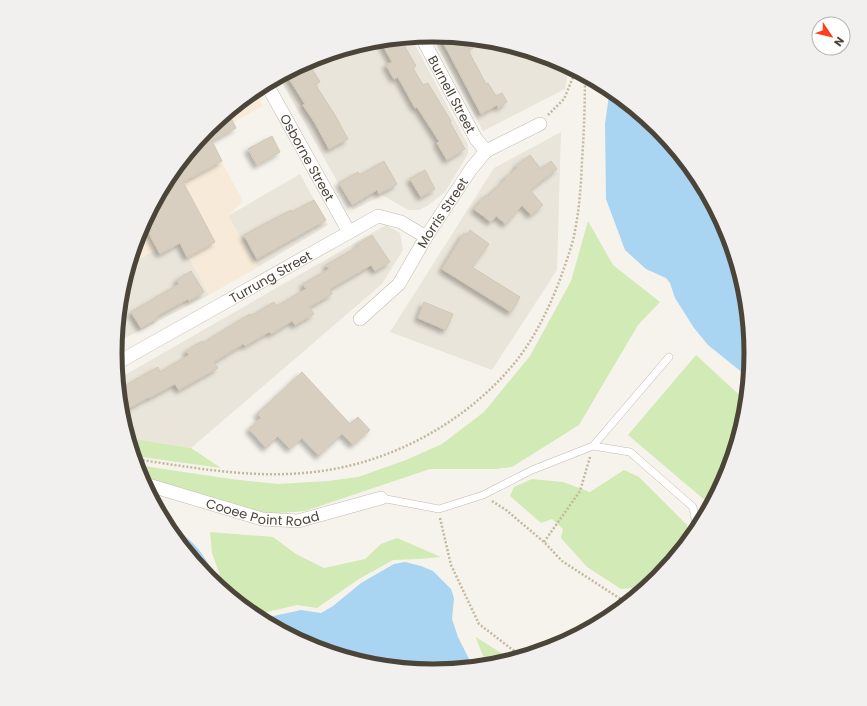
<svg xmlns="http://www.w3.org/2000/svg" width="867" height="706" font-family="Poppins,sans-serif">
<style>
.residential{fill:#eae5da}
.commercial{fill:#f7ead8}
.green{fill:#d2eab5}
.water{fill:#a9d4f2}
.building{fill:#d8cfc1;stroke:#d3c7b4;filter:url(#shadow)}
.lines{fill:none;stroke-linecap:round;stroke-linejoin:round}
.lane-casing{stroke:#c2bbae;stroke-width:8}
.street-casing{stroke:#c2bbae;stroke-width:14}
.path{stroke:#c4b79f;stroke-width:2.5;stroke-dasharray:2 2;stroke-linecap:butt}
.lane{stroke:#fff;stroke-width:7}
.street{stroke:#fff;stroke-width:13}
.labels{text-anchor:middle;stroke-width:3;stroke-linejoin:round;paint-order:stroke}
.street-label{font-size:13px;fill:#4b4439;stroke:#fff}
.rim{fill:none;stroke:#4b4439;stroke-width:5}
</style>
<defs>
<filter id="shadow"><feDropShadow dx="-3.5" dy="3.5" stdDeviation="2" flood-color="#0004"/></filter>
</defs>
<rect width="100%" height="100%" fill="#f6f3ec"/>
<path class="residential" d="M431,35L496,41L555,59L569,67L565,89L483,131Z
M411,37L468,145V154L445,192L427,206L419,210H408L382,195L353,210L279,77L312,59L372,41Z
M561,132L557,270L492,370L390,332L494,168Z
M300,174L328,225L258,267L228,216Z
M386,225L400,233L403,250L382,284L191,448L129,438L122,415L118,379Z
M178,238L209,295L117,342L122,291L130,264Z"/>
<path class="commercial" d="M254,91L263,106L208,136L243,201L228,216L258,267L209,295L178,238L130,264L140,231L169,176L209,128Z"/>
<path class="green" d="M588,221L613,265L660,302L638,325L579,425L512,467L495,469H430L305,511L267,514L141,477L137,465L231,479L278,484L328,481L358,477L406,460L442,444L484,412L530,356L571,281Z
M696,355L747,402L745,415L727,475L708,511L707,502L628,435Z
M129,438L191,448L221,468L134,456Z
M624,470L639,477L687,525L686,542L643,587L621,589L587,567L561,538L563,529L552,519L541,523L510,496L514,487L532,479L563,482L590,492Z
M210,532L273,537L296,554L324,568L365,559L381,544L397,538L441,557L418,559L393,560L359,579L317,608L297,605L254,615L226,592L212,553Z
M476,638V637L512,660L495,665L487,666Z"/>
<path class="water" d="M610,88L659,128L698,177L727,232L745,291L751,353L749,378L708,345L694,328L675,298L670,283L666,278L646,269L625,250L606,199L605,124Z
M166,525C179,529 197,545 204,557C210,565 213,576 218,585L208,578Z
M405,562L421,566L433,571L451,589L454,598L452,619L458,637L473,667L433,671L371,665L312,647L260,619L301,610L321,613L333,606L361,583L394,564Z"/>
<path class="building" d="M441,36L468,38L473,48L468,50L486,84L488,83L496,96L502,93L507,102L498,108L497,105L481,114L443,42L444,41Z
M400,38L416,66L413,68L423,85L428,83L451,121L450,122L465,149L447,160L437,143L439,141L417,107L415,108L398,77L394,79L386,65L392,62L380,40Z
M309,64L320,82L315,84L335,115L348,139L329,149L315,123L303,105L305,104L288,77Z
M228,112L236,128L212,141L222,161L183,182L215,242L187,257L180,243L160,254L144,224L150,212L160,207L157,200L169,176L209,128Z
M272,136L280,152L257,165L248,149Z
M530,155L541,169L551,161L557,169L530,190L543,205L531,215L522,205L506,224L496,216L491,222L474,209L486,195L488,196L505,180L504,179L517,168L516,166Z
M384,161L397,184L379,194L377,190L352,205L339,183L358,172L360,175Z
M425,170L435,189L421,197L410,179Z
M314,200L326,220L257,259L244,235L291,210L292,212Z
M470,230L489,244L472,267L520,297L511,312L442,269L464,233L467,235Z
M372,235L390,262L375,271L371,265L330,289L332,294L309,307L314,314L295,325L292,321L271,334L269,332L245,346L243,344L214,362L218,368L193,382L179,390L175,384L149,398V397L126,410L120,400L119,389L158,367L160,372L189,355L186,351L202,341L203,343L250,314L251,316L274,302L277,306L306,289L303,284L329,269L326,265L359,246L358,244Z
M191,271L204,292L189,301L188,299L157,316L158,318L141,328L131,312L179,284L177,280Z
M424,302L453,314L446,330L418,318Z
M302,372L350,424L358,417L370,430L353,445L342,434L319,456L302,438L290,449L278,436L266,448L249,429L261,418L257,414Z"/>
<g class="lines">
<g class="lane-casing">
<path id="lane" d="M593,446L630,452L693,507L697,531
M381,498L439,509L483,495L532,470L593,446L669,357"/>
</g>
<g class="street-casing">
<g id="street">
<path id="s1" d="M421,36L476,139L486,151"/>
<path id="s2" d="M266,83L349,232"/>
<path id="s3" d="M360,319L399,284L426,237L471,169L486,151L540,124"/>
<path id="s4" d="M117,363L378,216L401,222L426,237"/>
<path id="s5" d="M145,484L262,519L298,521L381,498"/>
</g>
</g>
<path class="path" d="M548,115L564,99L576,70
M135,459C189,467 248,478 303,473C385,467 466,424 517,360C537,334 551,304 562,274C566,262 571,249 574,236C579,212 581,187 582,161C584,132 585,104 585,75
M492,501L506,510L544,542L562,561L619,598L631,600
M440,518L451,565L479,624L522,657
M544,542L580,491L590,457"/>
<use href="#lane" class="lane"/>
<use href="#street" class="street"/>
</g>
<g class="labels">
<g class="street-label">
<text dy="5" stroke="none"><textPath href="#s1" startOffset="66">Burnell Street</textPath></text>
<text dy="5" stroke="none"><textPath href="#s2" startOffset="85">Osborne Street</textPath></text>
<text dy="5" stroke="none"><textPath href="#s3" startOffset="136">Morris Street</textPath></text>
<text dy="5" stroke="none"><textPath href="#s4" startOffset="176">Turrung Street</textPath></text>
<text dy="5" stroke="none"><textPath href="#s5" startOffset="122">Cooee Point Road</textPath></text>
</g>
</g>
<path d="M0 0H867V706H0ZM122 353a311 311 0 1 1 622 0a311 311 0 1 1-622 0Z" fill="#f1f0ef" fill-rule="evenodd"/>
<path class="rim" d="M122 353a311 311 0 1 1 622 0a311 311 0 1 1-622 0Z"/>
<g transform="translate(831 36) rotate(125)"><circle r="19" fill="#ffffff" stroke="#b7b4b0"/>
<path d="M0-3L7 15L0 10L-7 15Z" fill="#fc3f1d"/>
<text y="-6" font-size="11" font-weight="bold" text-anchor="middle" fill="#4b4439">N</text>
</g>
</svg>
